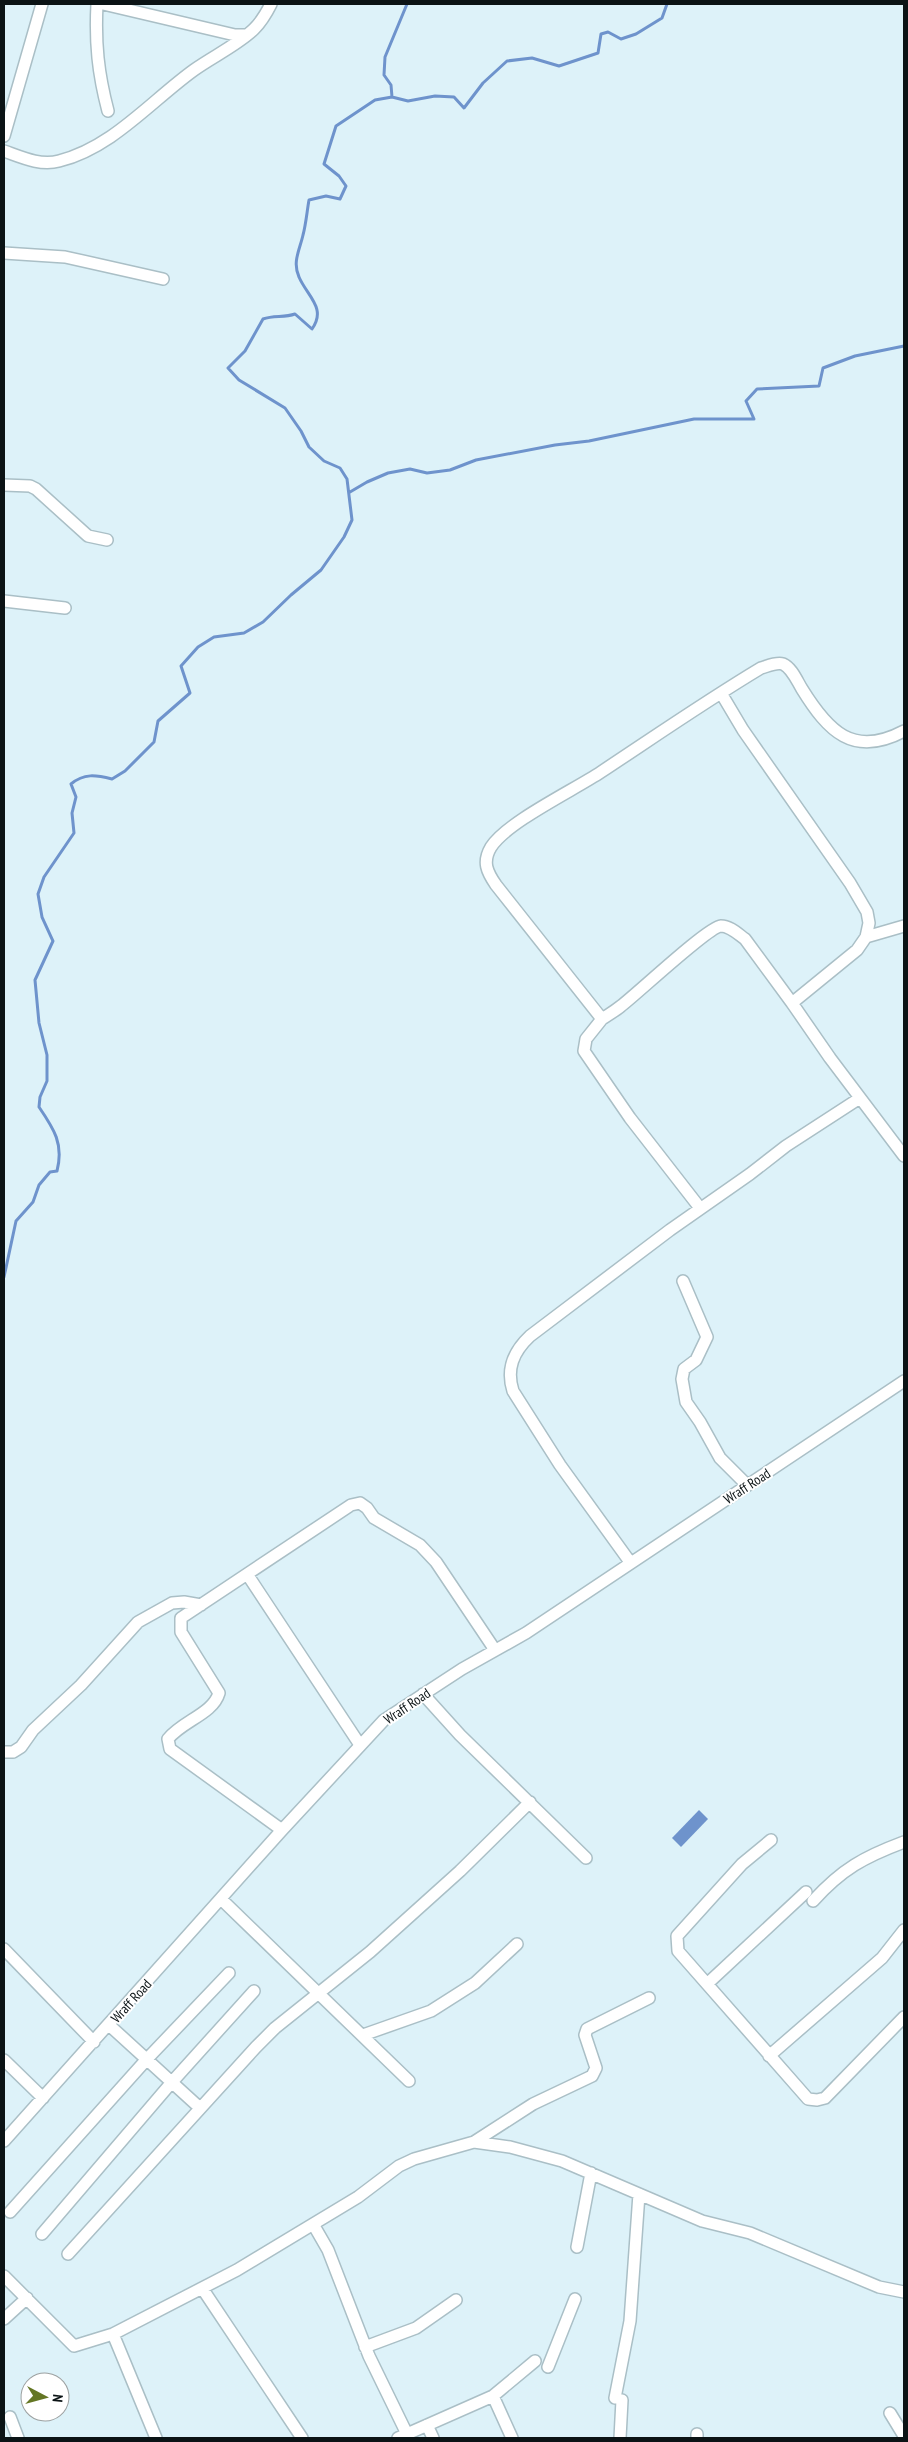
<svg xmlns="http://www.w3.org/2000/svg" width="908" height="2442" font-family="'PT Sans Narrow',sans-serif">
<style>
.water{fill:#6e93cc}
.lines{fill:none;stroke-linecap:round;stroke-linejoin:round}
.stream{stroke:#6e93cc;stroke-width:3}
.street-casing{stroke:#aabfc6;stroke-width:14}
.street{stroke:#fff;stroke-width:11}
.labels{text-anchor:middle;stroke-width:4;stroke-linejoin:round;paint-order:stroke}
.street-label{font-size:14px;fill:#0b1315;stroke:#fff}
</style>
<rect width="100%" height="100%" fill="#ddf2f9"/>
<path class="water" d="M699,1810L708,1819L681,1847L672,1838Z"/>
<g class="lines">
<path class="stream" d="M392,97L391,85L384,75L385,57L407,4
M350,492L367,482L388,473L410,469L427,473L450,470L476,460L555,445L589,441L694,419H754L746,401L757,389L819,386L823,368L855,356L904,346
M4,1277L16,1221L33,1202L39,1185L50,1172L57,1171C64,1144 54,1129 39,1107L40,1097L47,1081V1055L39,1023L35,980L53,941L42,917L38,894L44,877L74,833L72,813L76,797L71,784C84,773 96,775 112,779L125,771L154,742L158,721L190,693L181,666L198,647L214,637L244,633L263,622L291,595L321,570L344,537L352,520L347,479L340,468L324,461L309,447L301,431L285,408L239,380L228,368L245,351L263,319C274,315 284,318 295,314L312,329C327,308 307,296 299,277C292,262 300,249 303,235C306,224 307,211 309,200L326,196L340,199L346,186L339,176L324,164L336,126L375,100L392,97L408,101L435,96L454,97L464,108L483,83L507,61L532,58L559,66L598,53L601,34L608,32L621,39L636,34L662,18L667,4"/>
<g class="street-casing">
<path id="street" d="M97,4C95,43 98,73 108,111
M103,4L235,35H246
M4,136L42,4
M4,151C21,157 40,166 59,161C112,148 151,101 194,70C212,57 239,44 254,29C261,22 267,12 271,4
M4,253L65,257L163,279
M4,485L30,486L36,489L88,536L107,540
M4,601L65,608
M721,693L743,730L850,883L867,912L869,923L866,937L857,950L792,1003L830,1058L904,1156
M866,937L904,926
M792,1003L745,939C738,934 730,926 721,926C708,927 637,994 621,1006C615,1011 608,1015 602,1019L496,885C487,872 482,862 491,847C507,822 574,790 601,772C654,737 706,701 761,668C768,666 776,662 783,664C792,668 797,681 802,689C828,731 853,758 904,731
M602,1019L586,1039L584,1051L630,1118L700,1208
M683,1281L707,1337L696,1360L684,1369L682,1379L686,1402L700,1422L720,1458L747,1485
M630,1562L560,1465L513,1391C506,1369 513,1352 530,1336L670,1230L750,1174L786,1146L860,1098
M247,1574L360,1745
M423,1694L460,1735L586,1858
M4,1752H13L21,1747L33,1730L81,1685L138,1622L172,1603L184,1602L201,1605
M282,1830L170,1749L168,1739C182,1721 213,1714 219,1693L181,1632V1618L351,1505L360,1503L367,1508L374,1518L420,1545L436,1562L495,1650
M771,1840L742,1864L677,1936L678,1951L808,2099L817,2100L825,2098L904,2017
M221,1899L409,2081
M813,1901C842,1869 864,1857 904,1842
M4,1949L94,2042
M707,1984L806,1892
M109,2025L200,2108
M363,2035L431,2011L475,1983L517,1944
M769,2056L882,1958L904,1930
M4,2060L43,2098
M4,2141L282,1830L384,1720L462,1669L526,1633L904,1381
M474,2142L533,2104L592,2076L596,2068L585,2035L587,2029L649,1998
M10,2212L147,2059L229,1973
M313,2224L328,2250L369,2356L407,2434
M42,2234L172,2082L254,1991
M577,2247L591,2173
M68,2254L256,2047L275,2028L370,1952L460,1871L530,1802
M4,2276L74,2346L113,2334L237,2270L358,2197L399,2166L414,2159L474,2142L510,2147L562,2161L702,2221L750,2233L879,2287L904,2292
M202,2288L302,2438
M4,2319L27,2298
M113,2334L156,2438
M365,2347L416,2328L456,2300
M548,2367L575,2299
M493,2396L512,2438
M615,2398L630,2321L639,2194
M890,2413L904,2436
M10,2417L18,2438
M427,2425L433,2438
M398,2438L493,2396L535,2361
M620,2438L622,2400
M697,2438V2434"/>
</g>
<use href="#street" class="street"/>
</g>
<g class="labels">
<g class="street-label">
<text transform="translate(747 1486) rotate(-33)" y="5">Wraff Road</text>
<text transform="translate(407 1706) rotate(-34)" y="5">Wraff Road</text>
<text transform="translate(131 2001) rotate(-48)" y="5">Wraff Road</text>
</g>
</g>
<rect width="908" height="2442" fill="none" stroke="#0b1315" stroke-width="10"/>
<g transform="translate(45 2397) rotate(96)"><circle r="24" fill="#ffffff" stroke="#9da1a1"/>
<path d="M0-4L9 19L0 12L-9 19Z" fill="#647624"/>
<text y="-8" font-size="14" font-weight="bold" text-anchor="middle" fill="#0b1315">N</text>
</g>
</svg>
